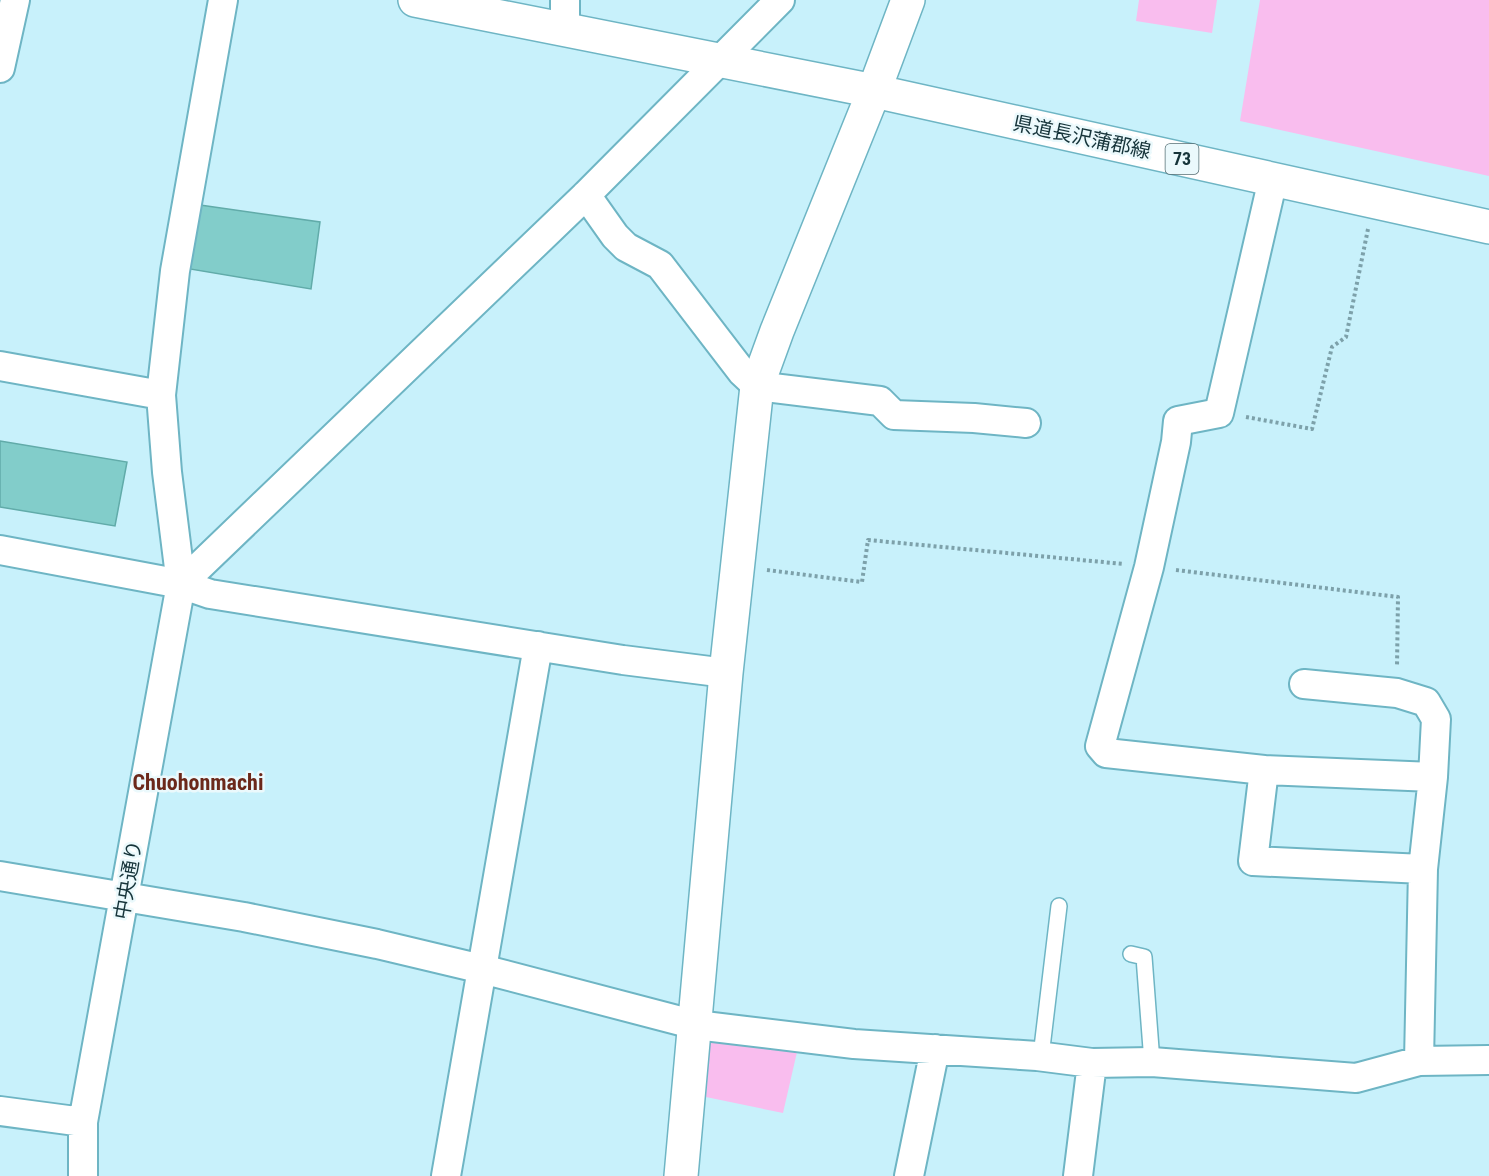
<svg xmlns="http://www.w3.org/2000/svg" width="1489" height="1176" font-family="'Roboto Condensed','Noto Sans JP',sans-serif">
<style>
.green{fill:#f9bdee}
.building{fill:#82cdca;stroke:#61aba9;stroke-width:1.5}
.lines{fill:none;stroke-linecap:round;stroke-linejoin:round}
.lane-casing{stroke:#6eb5c4;stroke-width:18}
.street-casing{stroke:#6eb5c4;stroke-width:32}
.secondary-casing{stroke:#6eb5c4;stroke-width:36}
.primary-casing{stroke:#6eb5c4;stroke-width:36}
.path{stroke:#7da1aa;stroke-width:4;stroke-dasharray:3 3;stroke-linecap:butt}
.lane{stroke:#fff;stroke-width:15}
.street{stroke:#fff;stroke-width:28}
.secondary{stroke:#fff;stroke-width:33}
.primary{stroke:#fff;stroke-width:33}
.labels{text-anchor:middle;stroke-width:5;stroke-linejoin:round;paint-order:stroke}
.shield{fill:#ebf9fc;stroke:#566f74;stroke-width:1.5}
.shield-label{font-size:18px;font-weight:bold;fill:#16343a}
.street-label{font-size:20px;fill:#16343a;stroke:#ebf9fc}
.quarter-label{font-size:22px;font-weight:bold;fill:#6b281a;stroke:#ebf9fc}
</style>
<rect width="100%" height="100%" fill="#c8f1fb"/>
<path class="green" d="M1139,0H1217L1212,33L1136,21Z
M1260,0H1489V176L1240,121Z
M710,1039L797,1052L783,1113L706,1097Z"/>
<path class="building" d="M200,205L320,222L311,289L190,269Z
M0,441L127,462L115,526L0,507Z"/>
<g class="lines">
<g class="lane-casing">
<path id="lane" d="M1131,954L1144,957L1152,1062
M1041,1056L1059,906"/>
</g>
<g class="street-casing">
<path id="street" d="M565,30V0
M0,68L15,0
M1273,179L1219,413L1178,421L1176,442L1149,567L1100,746L1106,753L1264,770L1433,777L1423,869L1419,1061
M586,195L615,236L626,247L660,265L742,372L757,386L880,401L894,415L974,418L1026,423
M0,366L161,395
M0,550L181,584L210,594L623,660L726,673
M181,584L586,195L780,0
M1304,684L1397,693L1426,702L1436,719L1433,777
M1264,770L1253,861L1423,869
M0,876L244,917L377,944L482,969L696,1025L854,1044L1037,1056L1092,1063L1152,1062L1356,1078L1419,1061L1489,1060
M0,1111L83,1122
M83,1176V1122L181,584L167,472L161,395L175,271L223,0
M446,1176L538,646
M909,1176L935,1049
M1078,1176L1092,1063"/>
</g>
<g class="secondary-casing">
<path id="secondary" d="M415,0L874,91L777,331L757,386L726,673L681,1176"/>
</g>
<g class="primary-casing">
<path id="primary" d="M908,0L874,91L1489,227"/>
</g>
<path class="path" d="M1246,417L1312,429L1332,347L1346,337L1368,229
M767,570L862,582L868,540L1124,564
M1176,570L1398,597L1397,666"/>
<use href="#lane" class="lane"/>
<use href="#street" class="street"/>
<use href="#secondary" class="secondary"/>
<use href="#primary" class="primary"/>
</g>
<g class="labels">
<rect class="shield" x="1165.5" y="144" width="33" height="30" rx="4.5"/>
<g class="shield-label">
<text x="1182" y="165">73</text>
</g>
<g class="street-label">
<text transform="translate(1082 137) rotate(12)" y="7">県道長沢蒲郡線</text>
<text transform="translate(128 880) rotate(-80)" y="7">中央通り</text>
</g>
<g class="quarter-label">
<text x="198" y="790">Chuohonmachi</text>
</g>
</g>
</svg>
